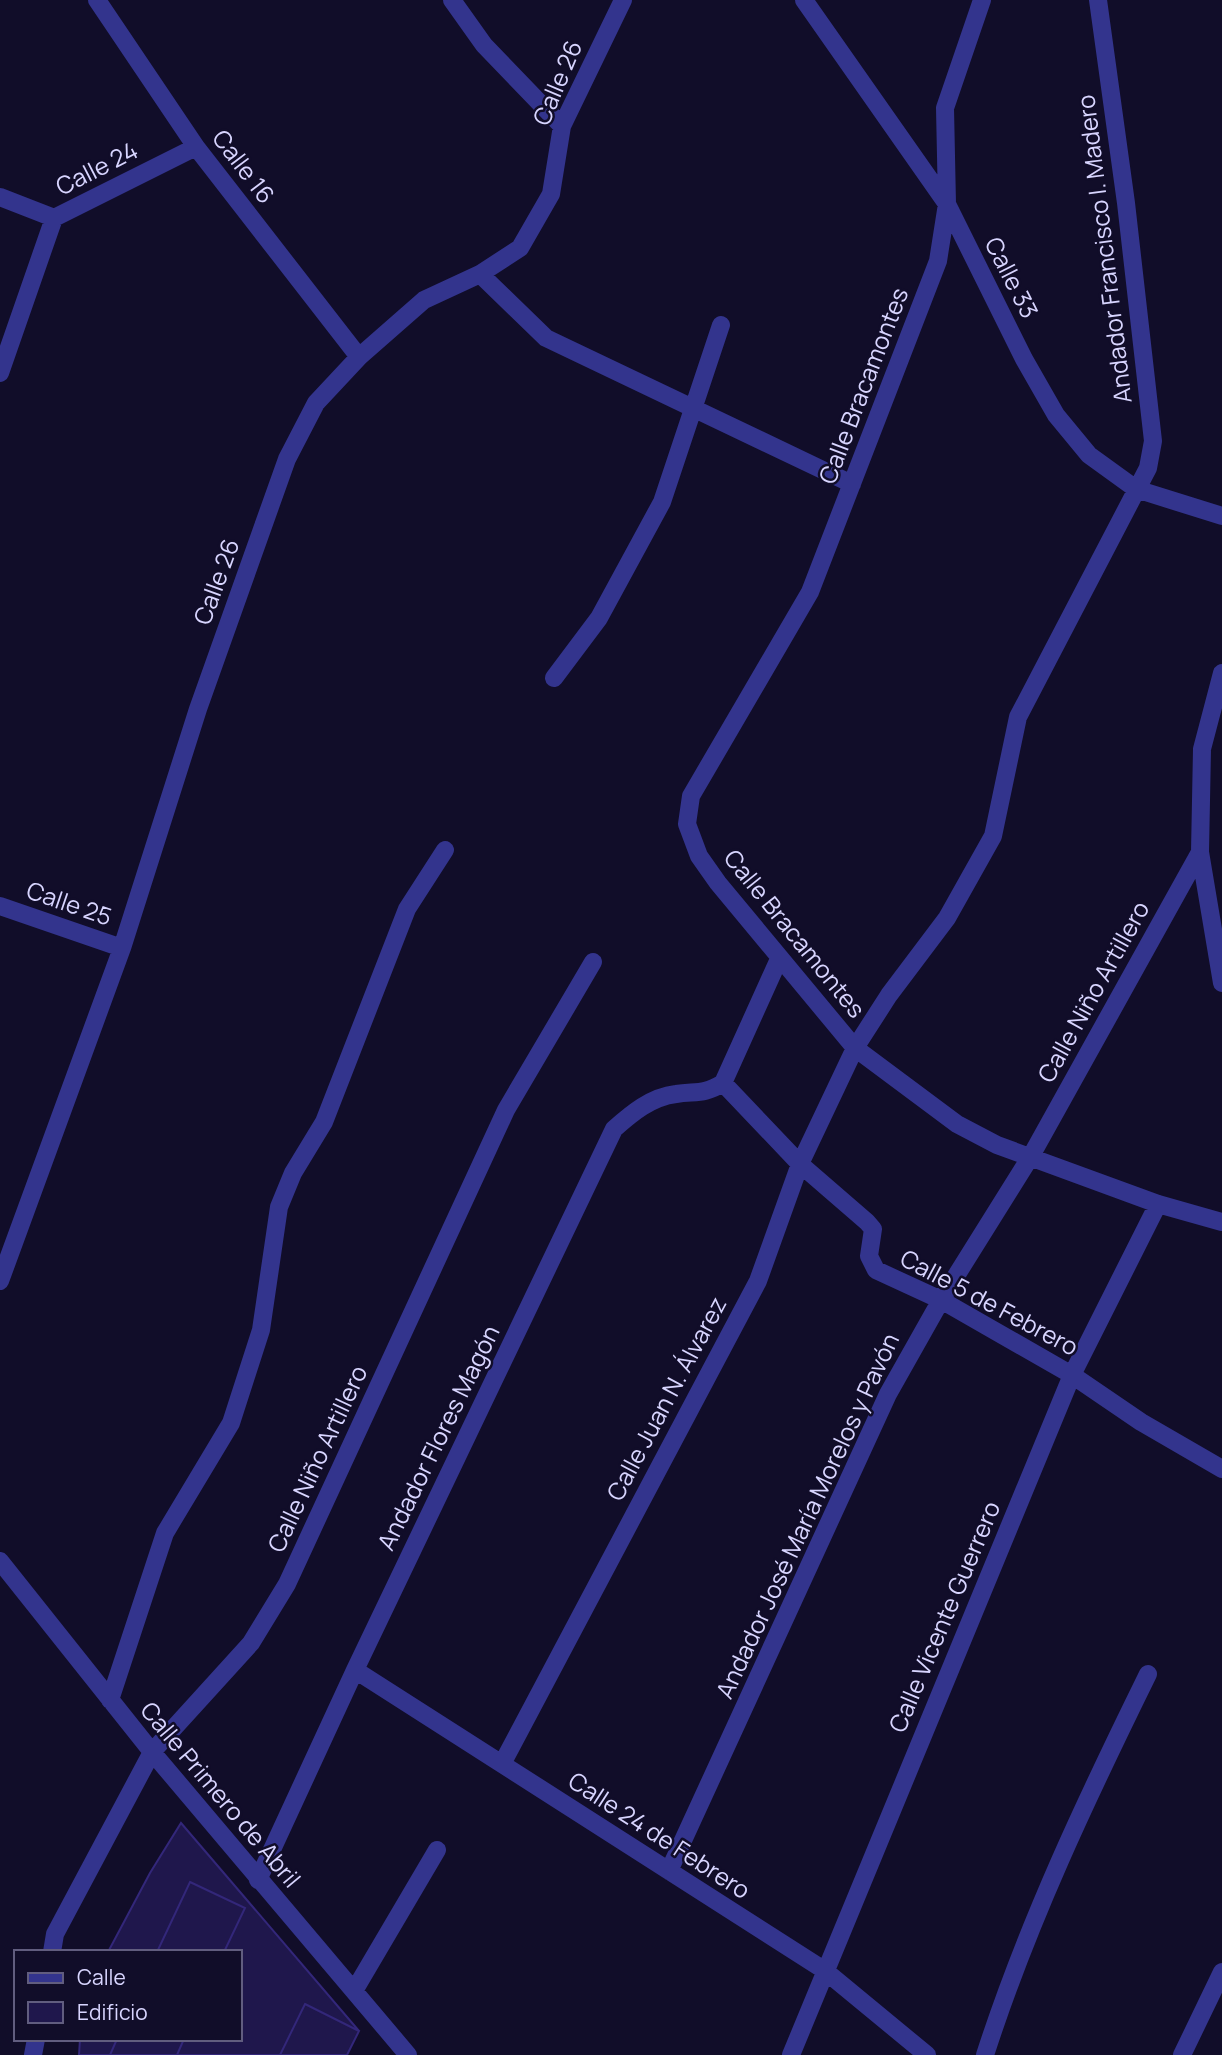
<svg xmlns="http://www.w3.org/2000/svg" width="1222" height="2055" font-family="Manrope,sans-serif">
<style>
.building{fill:#1f174c;stroke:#33277a;stroke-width:2}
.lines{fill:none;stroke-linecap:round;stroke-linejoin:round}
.minor{stroke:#33348d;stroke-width:18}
.labels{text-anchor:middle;stroke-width:5;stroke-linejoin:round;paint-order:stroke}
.street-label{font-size:24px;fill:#d8d5ff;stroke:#110d29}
</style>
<rect width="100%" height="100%" fill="#110d29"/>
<path class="building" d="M181,1823L359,2031L347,2055H79L80,2039H240V1952H108L150,1873Z
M190,1882L245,1908L224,1952H157Z
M305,2004L359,2031L347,2055H280Z
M117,2039H184L177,2055H110Z"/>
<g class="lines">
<path class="minor" d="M97,0L196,147L359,357
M452,0L484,45L562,126
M804,0L947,204L1024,359L1056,415L1089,455L1136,489L1222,516
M982,0L945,108L947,204L938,261L810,592L691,796L687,824L699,856L718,883L855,1048L957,1124L997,1145L1158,1204L1222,1222
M0,197L54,218
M480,274L546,338L852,484
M0,373L54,218L196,147
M1222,673L1202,749L1200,852L1222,983
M554,678L599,618L662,502L721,325
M0,906L122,948
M723,1083L800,1164L867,1222L873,1229L869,1256L876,1270L941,1300L1072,1375L1141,1422L1222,1469
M723,1083L779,959
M0,1281L122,948L198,709L287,459L316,403L359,357L424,300L480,274L520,248L551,194L562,126L623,0
M0,1561L152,1752L408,2055
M355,1670L824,1970L927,2055
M110,1700L165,1533L231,1423L261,1330L279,1207L293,1173L324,1122L407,909L445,850
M502,1764L758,1281L800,1164L855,1048L889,995L947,918L993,836L1018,717L1148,468L1153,441L1126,203L1098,0
M669,1871L888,1394L941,1300L1031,1156L1200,852
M258,1880L355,1670L614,1129C632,1113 651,1097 676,1094C697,1091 703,1095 723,1083
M52,1952L55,1934L152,1752L251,1643L287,1584L506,1110L593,962
M354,1991L437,1850
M33,2055L36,2039
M791,2055L1072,1375L1158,1204
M985,2055C1028,1922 1087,1798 1148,1674
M1182,2055L1222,1972"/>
</g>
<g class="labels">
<g class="street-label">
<text transform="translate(558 83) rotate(-67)" y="8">Calle 26</text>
<text transform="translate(243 167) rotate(53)" y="8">Calle 16</text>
<text transform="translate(97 169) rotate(-27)" y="8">Calle 24</text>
<text transform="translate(1105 249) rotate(-97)" y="8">Andador Francisco I. Madero</text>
<text transform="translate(1011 278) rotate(63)" y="8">Calle 33</text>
<text transform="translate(864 386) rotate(-69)" y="8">Calle Bracamontes</text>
<text transform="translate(217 582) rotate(-70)" y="8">Calle 26</text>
<text transform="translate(69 904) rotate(19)" y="8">Calle 25</text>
<text transform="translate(794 934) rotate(51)" y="8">Calle Bracamontes</text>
<text transform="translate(1094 992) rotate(-61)" y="8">Calle Niño Artillero</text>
<text transform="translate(989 1303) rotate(28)" y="8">Calle 5 de Febrero</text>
<text transform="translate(667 1399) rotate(-62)" y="8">Calle Juan N. Álvarez</text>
<text transform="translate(439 1438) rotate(-64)" y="8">Andador Flores Magón</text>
<text transform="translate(318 1459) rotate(-65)" y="8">Calle Niño Artillero</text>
<text transform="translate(808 1516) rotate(-65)" y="8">Andador José María Morelos y Pavón</text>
<text transform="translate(945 1617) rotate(-67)" y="8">Calle Vicente Guerrero</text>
<text transform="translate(220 1795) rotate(50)" y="8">Calle Primero de Abril</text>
<text transform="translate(659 1836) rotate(33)" y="8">Calle 24 de Febrero</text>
</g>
</g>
<rect x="14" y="1950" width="228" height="91" fill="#110d29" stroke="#615d7f" stroke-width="2"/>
<rect x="28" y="1973" width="35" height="10" fill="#33348d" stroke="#615d7f" stroke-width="2"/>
<text x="77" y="1985" font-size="21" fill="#d8d5ff">Calle</text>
<rect x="28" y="2002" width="35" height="21" fill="#1f174c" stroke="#615d7f" stroke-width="2"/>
<text x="77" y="2020" font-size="21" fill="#d8d5ff">Edificio</text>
</svg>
